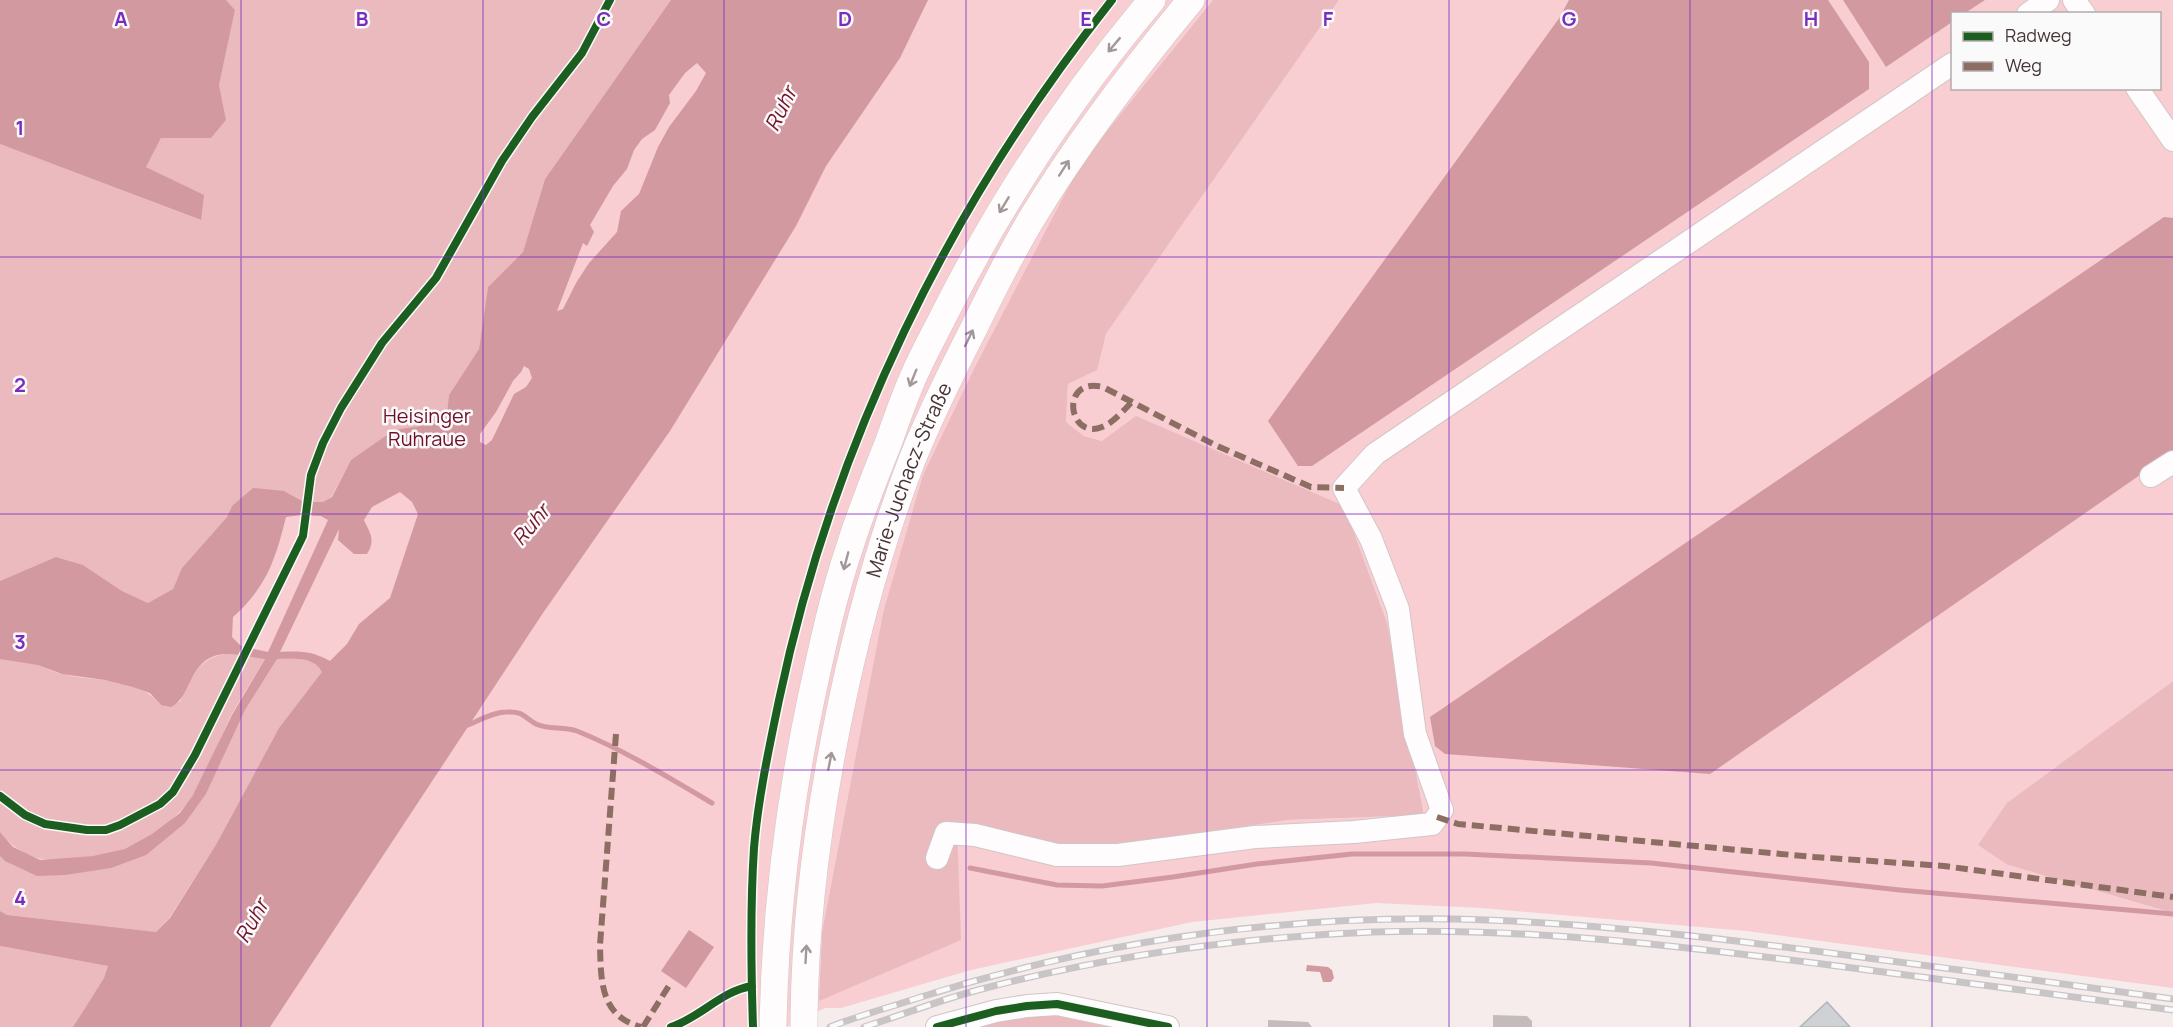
<svg xmlns="http://www.w3.org/2000/svg" width="2173" height="1027" font-family="Manrope,sans-serif">
<style>
.green{fill:#f8ced2;fill-rule:evenodd}
.forest{fill:#eababe}
.water{fill:#d299a0;fill-rule:evenodd}
.shadow{fill:#0003}
.lines{fill:none;stroke-linecap:round;stroke-linejoin:round}
.stream{stroke:#d299a0;stroke-width:5}
.building{fill:#ced2d4;stroke:#b2b6b8;stroke-width:1.5}
.minor-casing{stroke:#d2c5c6;stroke-width:24}
.major-casing{stroke:#d2c5c6;stroke-width:28}
.minor{stroke:#fefcfc;stroke-width:22}
.major{stroke:#fefcfc;stroke-width:27}
.rail-casing{stroke:#c9c5c6;stroke-width:7}
.rail{stroke:#fafafa;stroke-width:4.5;stroke-dasharray:14;stroke-linecap:butt}
.quiet{stroke:#8d6e63;stroke-width:6;stroke-dasharray:12 6;stroke-linecap:butt}
.cycleway-casing{stroke:#fafafa;stroke-width:11}
.cycleway{stroke:#1b5e20;stroke-width:8}
.oneway{stroke:#a29899}
.grid{fill:none;stroke:#7b2cbf;stroke-width:1.5;stroke-opacity:0.55}
.labels{text-anchor:middle;stroke-width:5;stroke-linejoin:round;paint-order:stroke}
.park-label{font-size:20px;fill:#6f1029;stroke:#fafafa}
.street-label{font-size:20px;fill:#463536;stroke:#fafafa}
.water-label{font-size:21px;font-style:italic;fill:#73152c;stroke:#fafafa}
.grid-label{font-size:20px;text-anchor:middle;font-weight:bold;fill:#7b2cbf;stroke:#fafafa;stroke-width:5;stroke-linejoin:round;paint-order:stroke}
</style>
<rect width="100%" height="100%" fill="#f6ecec"/>
<path class="green" d="M0,0H1213L1081,163L883,613L822,932L819,1001L958,871L957,825L1287,820L1424,815L1387,623L1102,441L1084,436L1066,422L1068,384L1096,370L1106,334L1339,0H2173V681L2008,803V865L2173,913V988L1746,931L1481,908L1376,903L1192,922L971,970L841,1008H825L787,1027H0ZM1952,14H2160V88H1952Z"/>
<path class="forest" d="M226,0H671L545,179L523,252L488,287L479,349L449,395L446,422L394,430L351,460L331,497L323,502H304L284,491L232,506L227,517L182,568L173,589L148,603L122,591L83,565L56,557L0,581V144L200,220L203,195L146,167L161,138H211L226,120L219,85L235,10Z
M1213,0H1339L1106,334L1097,370L1068,384L1066,422L1084,436L1102,441L1136,416L1344,506L1387,623L1424,815L1287,820L1147,840L1052,849L957,826L961,940L819,1001L822,932L883,613L923,475L975,367L1081,163Z
M231,653C243,653 253,658 265,658C254,678 241,697 230,717C218,743 208,771 193,795C180,816 148,840 126,849C112,855 92,856 77,858C40,862 25,860 0,832V659C13,659 28,661 41,666C48,669 55,673 62,674C97,683 135,675 161,705L180,702C193,675 198,657 231,653Z
M277,659C293,659 314,656 323,672L279,728L217,843L169,918L156,932L7,915L0,911V856L5,861L111,868L185,823L206,794L245,710Z
M2173,681V913L2008,865L1978,845L2007,803Z
M0,946L4,947L109,966L104,978L73,1027H0Z
M1026,1010L1144,1027H950Z"/>
<path class="water" d="M0,0H226L235,10L219,85L226,120L211,138H161L146,167L204,195L201,220L0,144Z
M671,0H928L900,58L826,166L796,226L670,431L543,613L270,1027H73L104,978L108,966L0,946V911L7,915L156,932L170,918L217,843L279,728L322,672C314,656 293,659 277,659L245,710L206,794L185,823L146,855L111,868L65,875L37,876L5,861L0,856V832L13,847L40,860L93,856L125,849L152,834L180,813L193,795L232,715L265,659C232,655 208,643 190,682C184,693 182,701 171,707L161,705L150,693L133,687L105,680L62,674L38,665L0,659V581L56,557L83,565L122,591L148,603L173,589L182,568L227,517L232,506L253,488L284,491L304,502H323L332,497L351,460L394,430L446,422L449,395L479,349L488,287L523,252L545,179ZM697,63L706,73L696,91L669,127L658,147L639,194L621,211L617,232L589,263L576,283L563,309L557,311L583,243L587,246L594,232L590,225L613,186L627,169L634,150L642,139L655,130L670,103L669,95L685,73ZM524,366L529,369L532,378L526,387L514,394L492,440L486,445L480,442V434L496,412L513,381L521,372ZM400,492L412,502L418,514L390,598L359,624L347,644L330,661C311,651 301,651 280,652L339,529L338,540L354,554H367C376,540 370,533 364,520L372,507ZM301,515L321,516L328,520L268,652L241,646L232,637L233,617C267,586 275,561 286,517Z
M1569,0H1828L1869,62V89L1312,466H1298L1268,421L1560,17Z
M1843,0H1985L1965,13L1952,14V22L1886,67Z
M2164,217L2173,218V452L1710,774L1445,754L1435,746L1430,717Z
M689,930L714,947L686,988L661,971Z
M1307,965L1328,967L1332,970L1334,978L1331,982H1323L1320,972L1306,971Z"/>
<path class="shadow" d="M1493,1015L1527,1016L1532,1021V1027H1493Z
M1268,1020L1308,1022L1312,1027H1268Z"/>
<g class="lines">
<path class="stream" d="M463,727C477,722 492,712 507,712C523,711 524,717 536,724C548,730 564,726 577,731C624,750 668,777 712,803
M970,868L1057,885L1102,886L1173,877L1257,864L1352,854H1465L1651,863L1900,890L2173,914"/>
</g>
<path class="building" d="M1827,1002L1850,1027H1800Z"/>
<g class="lines">
<g class="minor-casing">
<path id="minor" d="M2074,0L2084,14
M2028,14L2048,0
M2137,88L2173,140
M2151,476L2173,462
M937,858L946,833L975,835L1057,855H1118L1255,837L1354,832L1432,824L1442,810L1415,734L1398,609L1371,539L1344,488L1375,454L1952,64
M937,1027L996,1011L1027,1006L1057,1004L1168,1027"/>
</g>
<g class="major-casing">
<g id="major">
<path d="M773,1027C775,914 788,809 811,699C822,648 833,596 850,546C861,511 875,476 889,441C897,418 905,395 915,373C924,353 935,333 945,313C1002,200 1071,96 1152,0"/>
<path id="s1" d="M804,1027C804,928 817,828 836,731C854,639 878,548 912,460C930,415 952,371 974,328C992,291 1011,253 1032,218C1079,141 1133,70 1191,0"/>
</g>
</g>
<use href="#minor" class="minor"/>
<use href="#major" class="major"/>
<g class="rail-casing">
<path id="rail" d="M830,1027C860,1015 891,1007 921,997C1104,939 1295,913 1487,920C1615,925 1742,941 1868,958C1970,971 2071,985 2173,999
M864,1027C902,1015 940,1000 978,990C1107,956 1240,937 1373,932C1525,927 1679,946 1830,965C1944,980 2059,995 2173,1010"/>
</g>
<use href="#rail" class="rail"/>
<path class="quiet" d="M1131,403C1123,411 1113,423 1102,427C1068,441 1059,376 1103,387L1215,445L1311,487L1344,488
M616,734L600,945C601,981 600,1016 641,1027
M1437,817L1458,824L1814,857L1944,866L2173,897
M643,1027L670,984"/>
<g class="cycleway-casing">
<path id="cycleway" d="M0,796L25,815L45,824L87,830H106L120,825L160,804L173,792L195,755L303,536L311,475L323,443L341,408L382,343L436,278L502,161L532,117L582,53L610,0
M671,1027C700,1018 721,991 752,986
M753,1027C751,968 750,908 754,848C758,799 769,748 779,700C833,443 949,205 1112,0
M937,1027L996,1011L1027,1006L1057,1004L1168,1027"/>
</g>
<use href="#cycleway" class="cycleway"/>
</g>
<defs><path id="oneway-shaft" d="M-6 0H5M1.5-3L5.5 0L1.5 3" fill="none" stroke-width="1.6" stroke-linecap="round" stroke-linejoin="round" transform="scale(1.5)"/></defs>
<g class="oneway">
<use href="#oneway-shaft" transform="translate(1114 45) rotate(130)"/>
<use href="#oneway-shaft" transform="translate(1064 168) rotate(-57)"/>
<use href="#oneway-shaft" transform="translate(1004 205) rotate(121)"/>
<use href="#oneway-shaft" transform="translate(969 338) rotate(-64)"/>
<use href="#oneway-shaft" transform="translate(913 378) rotate(112)"/>
<use href="#oneway-shaft" transform="translate(846 561) rotate(105)"/>
<use href="#oneway-shaft" transform="translate(830 761) rotate(-79)"/>
<use href="#oneway-shaft" transform="translate(806 954) rotate(-87)"/>
</g>
<path class="grid" d="M241,0V1027M483,0V1027M724,0V1027M966,0V1027M1207,0V1027M1449,0V1027M1690,0V1027M1932,0V1027M0,257H2173M0,514H2173M0,770H2173"/>
<g class="labels">
<g class="park-label">
<text x="427" y="423">Heisinger<tspan x="427" dy="23">Ruhraue</tspan></text>
</g>
<g class="street-label">
<text dy="7" stroke="none"><textPath href="#s1" startOffset="560">Marie-Juchacz-Straße</textPath></text>
</g>
<g class="water-label">
<text transform="translate(781 109) rotate(-64)" y="7">Ruhr</text>
<text transform="translate(531 525) rotate(-50)" y="7">Ruhr</text>
<text transform="translate(252 921) rotate(-61)" y="7">Ruhr</text>
</g>
</g>
<g class="grid-label">
<text x="121" y="26">A</text>
<text x="362" y="26">B</text>
<text x="604" y="26">C</text>
<text x="845" y="26">D</text>
<text x="1086" y="26">E</text>
<text x="1328" y="26">F</text>
<text x="1569" y="26">G</text>
<text x="1811" y="26">H</text>
<text x="20" y="135">1</text>
<text x="20" y="392">2</text>
<text x="20" y="649">3</text>
<text x="20" y="905">4</text>
</g>
<rect x="1951" y="12" width="210" height="78" fill="#fafafa" stroke="#b2abac" stroke-width="1.5"/>
<rect x="1963" y="32" width="30" height="9" fill="#1b5e20" stroke="#b2abac" stroke-width="1.5"/>
<text x="2005" y="42" font-size="18" fill="#463536">Radweg</text>
<rect x="1963" y="62" width="30" height="9" fill="#8d6e63" stroke="#b2abac" stroke-width="1.5"/>
<text x="2005" y="72" font-size="18" fill="#463536">Weg</text>
</svg>
